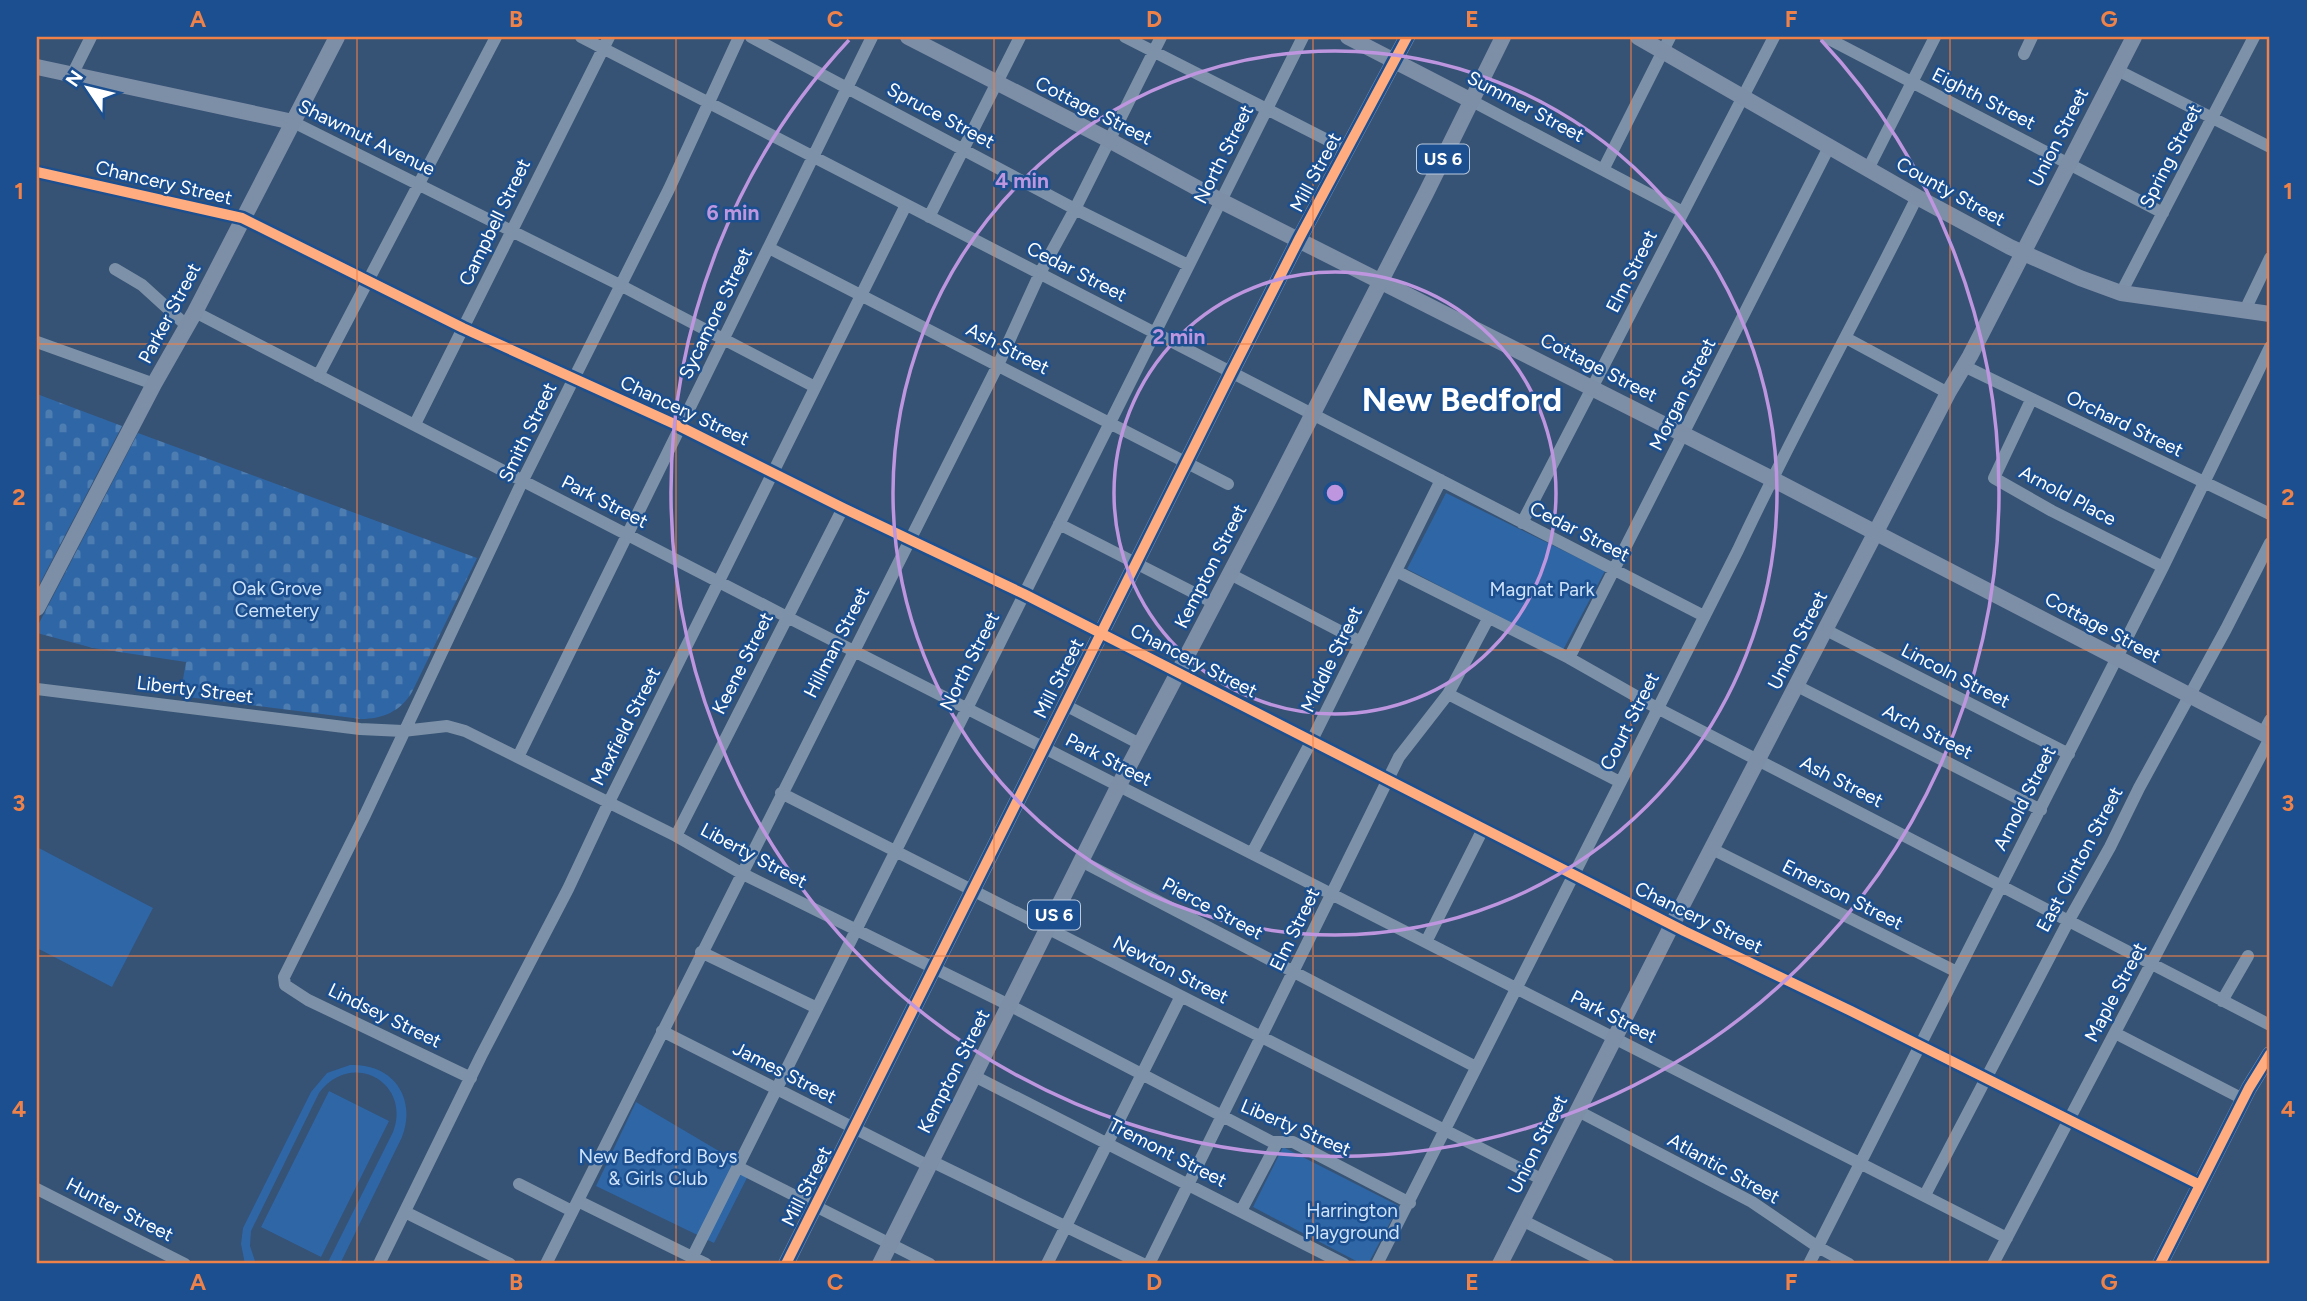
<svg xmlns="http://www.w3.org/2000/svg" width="2307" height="1301" font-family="Figtree,sans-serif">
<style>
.cemetery{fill:url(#cemetery-stones)}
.park{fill:#2f66a5}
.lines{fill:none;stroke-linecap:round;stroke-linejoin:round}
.minor{stroke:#7d92a8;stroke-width:12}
.major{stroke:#7d8ea7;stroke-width:16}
.cycleway-casing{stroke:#1b4f8f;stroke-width:15}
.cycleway{stroke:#ffac80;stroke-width:10}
.grid{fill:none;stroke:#ee8249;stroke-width:2;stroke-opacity:0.55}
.ring{fill:none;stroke:#bd96df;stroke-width:3.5}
.labels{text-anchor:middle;stroke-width:5;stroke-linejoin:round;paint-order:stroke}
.shield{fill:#1b4f8f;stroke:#bbcadd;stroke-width:2}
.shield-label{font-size:18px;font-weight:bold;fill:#fff}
.street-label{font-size:19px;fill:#fff;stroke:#1b4f8f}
.park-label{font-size:19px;fill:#cfe3fa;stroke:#1b4f8f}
.town-label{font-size:33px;font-weight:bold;fill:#fff;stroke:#1b4f8f}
.centre{fill:#bd96df;stroke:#1b4f8f;stroke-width:3.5}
.ring-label{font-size:21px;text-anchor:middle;font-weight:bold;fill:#bd96df;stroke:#1b4f8f;stroke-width:5;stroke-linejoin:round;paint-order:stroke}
.neatline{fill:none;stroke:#ee8249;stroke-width:2.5}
.grid-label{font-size:23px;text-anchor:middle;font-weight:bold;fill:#ee8249}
</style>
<defs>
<pattern id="cemetery-stones" width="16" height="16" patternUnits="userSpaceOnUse" patternTransform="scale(1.75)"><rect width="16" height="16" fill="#2f66a5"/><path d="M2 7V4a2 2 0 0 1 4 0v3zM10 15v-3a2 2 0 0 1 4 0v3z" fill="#4e7db2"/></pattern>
</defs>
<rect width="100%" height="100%" fill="#365274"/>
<path class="cemetery" d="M37,394L122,426L37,589Z
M138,433L477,558L412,692C401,711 383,719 361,719L180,696L186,662L93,648L37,633V627Z"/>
<path class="park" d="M1446,493L1605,571L1563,650L1407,569Z
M37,847L153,908L112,987L37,948Z
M350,1065C393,1063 417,1098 402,1137L340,1264H327L393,1132C412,1082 351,1049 319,1093L251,1231L250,1246L256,1264H245L241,1244L243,1228L311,1092L327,1073Z
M329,1091L389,1121L321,1257L261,1227Z
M636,1102L751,1170L714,1243L596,1186Z
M1283,1147L1399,1206L1368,1264H1362L1253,1207Z"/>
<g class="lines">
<path class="minor" d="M581,37L1704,616
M751,37L1075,209L1188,265
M1125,37L1347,150
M1825,37L2163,213
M2024,54L2032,37
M2117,70L2270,147
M73,73L91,37
M1472,101L1683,212
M293,122L620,285L815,387
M1868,169L1935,37
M1603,170L1670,37
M37,172L242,218L463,328L681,427L843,508L1024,594L1684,931L1851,1011L2200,1185
M929,217L1020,37
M769,248L1228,484
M115,269L142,285L187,326
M2121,293L2254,37
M2245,310L2270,258
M195,312L787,617L2007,1238
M1846,338L1948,393
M37,342L154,384
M1964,366L2270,514
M318,376L496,37
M2031,400L1994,478L2052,511L2163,567
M415,424L609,37
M1522,523L1774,37
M1059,524L1214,603
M1396,571L1569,658L1657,708L2270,1025
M1230,574L1361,642
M1826,630L2069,754
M1569,658L1829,147
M1797,686L2041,810
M37,689L360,729L403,731L447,726L465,731L676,836L741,873L1009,1005L1272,1142H1293L1410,1203
M1448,694L1620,782
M1065,705L1140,744
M2263,733L2270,720
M518,757L872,37
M781,793L1543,1180
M676,836L843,508
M1712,849L1957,972
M1252,853L1312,740L1441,480
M1081,861L1476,1067
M1426,942L1483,829
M701,952L817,1008
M2222,1001L2248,956
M662,1031L929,1166
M2115,1033L2243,1099
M974,1076L1344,1264
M471,1078L308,1000L285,985L284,977L365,815L523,480L669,189L739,37
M1578,1111L1752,1202L1818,1247L1849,1264
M931,1161L1143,1264
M738,1167L930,1264
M519,1184L572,1211
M37,1189L185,1264
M1925,1195L2069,920L2110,847L2139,788L2226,629L2270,543
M578,1201L706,1264
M1241,1211L1277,1143
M405,1212L510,1264
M1522,1220L1609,1264
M379,1264L481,1056L568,889L608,804L906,205
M546,1264L998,365L1040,273L1075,209L1161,37
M689,1264L1303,37
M1047,1264L1181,996
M1149,1264L1399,757L1448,694L1488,619
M1377,1264L1738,550C1794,430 1859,315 1917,197
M1809,1264L2163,567L2270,347
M1993,1264L2270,738"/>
<path class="major" d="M908,37L1109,140L1221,201L1772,479L2270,737
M1348,37L1472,101
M1638,37L1917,197L2010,247L2080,278L2121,293L2270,314
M37,67L293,122
M37,608L154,384L195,312L337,37
M786,1264L1231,373L1299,239L1407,37
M880,1264L1119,785L1266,505L1426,193L1503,37
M1500,1264L1672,925L1948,393L1970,356L2134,37
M2160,1264L2249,1088L2270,1054"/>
<g class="cycleway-casing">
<path id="cycleway" d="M37,172L242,218L463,328L681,427L843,508L1024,594L1684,931L1851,1011L2200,1185
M786,1264L1231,373L1299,239L1407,37
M2160,1264L2249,1088L2270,1054"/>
</g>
<use href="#cycleway" class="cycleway"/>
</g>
<path class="grid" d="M357,37V1264M676,37V1264M994,37V1264M1313,37V1264M1631,37V1264M1950,37V1264M37,344H2270M37,650H2270M37,956H2270"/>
<g class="ring">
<circle cx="1335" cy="493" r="221"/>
<circle cx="1335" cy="493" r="442"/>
<path d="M1821 40A664 664 0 1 1 849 40"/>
</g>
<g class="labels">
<g class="shield">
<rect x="1417" y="144.5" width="52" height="29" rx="5"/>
<rect x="1028" y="900.5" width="52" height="29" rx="5"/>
</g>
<g class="shield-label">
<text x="1443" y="165">US 6</text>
<text x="1054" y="921">US 6</text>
</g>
<g class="street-label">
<text transform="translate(1984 98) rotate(27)" y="7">Eighth Street</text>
<text transform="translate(1526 106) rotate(28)" y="7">Summer Street</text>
<text transform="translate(1094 110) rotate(27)" y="7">Cottage Street</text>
<text transform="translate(941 115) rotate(28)" y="7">Spruce Street</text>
<text transform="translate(367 137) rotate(26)" y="7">Shawmut Avenue</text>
<text transform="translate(2058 137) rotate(-63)" y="7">Union Street</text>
<text transform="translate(1223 154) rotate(-63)" y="7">North Street</text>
<text transform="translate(2170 156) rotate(-63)" y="7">Spring Street</text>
<text transform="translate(1315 172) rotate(-62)" y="7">Mill Street</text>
<text transform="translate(164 182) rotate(13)" y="7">Chancery Street</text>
<text transform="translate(1951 191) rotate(29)" y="7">County Street</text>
<text transform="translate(494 222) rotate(-64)" y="7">Campbell Street</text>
<text transform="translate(1077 271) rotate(27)" y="7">Cedar Street</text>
<text transform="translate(1631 271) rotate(-63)" y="7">Elm Street</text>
<text transform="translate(169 313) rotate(-62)" y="7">Parker Street</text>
<text transform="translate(715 313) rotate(-64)" y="7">Sycamore Street</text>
<text transform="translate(1008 348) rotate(27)" y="7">Ash Street</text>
<text transform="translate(1599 367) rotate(27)" y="7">Cottage Street</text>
<text transform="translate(1682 394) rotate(-63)" y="7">Morgan Street</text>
<text transform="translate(685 410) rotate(25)" y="7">Chancery Street</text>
<text transform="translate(2125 423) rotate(26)" y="7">Orchard Street</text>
<text transform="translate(527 432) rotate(-64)" y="7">Smith Street</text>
<text transform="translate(2068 495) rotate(28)" y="7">Arnold Place</text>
<text transform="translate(605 501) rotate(27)" y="7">Park Street</text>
<text transform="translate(1580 531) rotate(27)" y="7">Cedar Street</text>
<text transform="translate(1210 566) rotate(-63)" y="7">Kempton Street</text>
<text transform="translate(2103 627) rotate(28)" y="7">Cottage Street</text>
<text transform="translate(1797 640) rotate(-63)" y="7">Union Street</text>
<text transform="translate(836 642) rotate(-63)" y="7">Hillman Street</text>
<text transform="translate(1331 659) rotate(-64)" y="7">Middle Street</text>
<text transform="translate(1194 660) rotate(27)" y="7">Chancery Street</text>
<text transform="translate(969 661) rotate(-63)" y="7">North Street</text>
<text transform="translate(742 663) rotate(-63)" y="7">Keene Street</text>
<text transform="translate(1956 675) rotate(27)" y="7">Lincoln Street</text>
<text transform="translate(1058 678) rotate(-63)" y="7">Mill Street</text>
<text transform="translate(195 689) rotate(7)" y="7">Liberty Street</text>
<text transform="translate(1629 721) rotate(-63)" y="7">Court Street</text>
<text transform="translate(625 726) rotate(-63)" y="7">Maxfield Street</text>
<text transform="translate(1928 731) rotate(27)" y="7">Arch Street</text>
<text transform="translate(1109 759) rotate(27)" y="7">Park Street</text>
<text transform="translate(1842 781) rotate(27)" y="7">Ash Street</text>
<text transform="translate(2024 798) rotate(-63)" y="7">Arnold Street</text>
<text transform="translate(754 855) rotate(28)" y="7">Liberty Street</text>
<text transform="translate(2079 859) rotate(-62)" y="7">East Clinton Street</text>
<text transform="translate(1843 894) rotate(27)" y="7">Emerson Street</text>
<text transform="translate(1213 908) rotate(28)" y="7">Pierce Street</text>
<text transform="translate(1699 917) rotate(26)" y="7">Chancery Street</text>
<text transform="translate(1294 929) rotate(-64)" y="7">Elm Street</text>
<text transform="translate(1171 969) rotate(27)" y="7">Newton Street</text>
<text transform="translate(2115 992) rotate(-62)" y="7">Maple Street</text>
<text transform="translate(385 1015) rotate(26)" y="7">Lindsey Street</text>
<text transform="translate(1614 1016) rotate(27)" y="7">Park Street</text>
<text transform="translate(953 1071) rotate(-63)" y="7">Kempton Street</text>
<text transform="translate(785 1072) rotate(27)" y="7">James Street</text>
<text transform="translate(1296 1127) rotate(23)" y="7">Liberty Street</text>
<text transform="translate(1537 1144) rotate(-63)" y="7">Union Street</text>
<text transform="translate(1168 1152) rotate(27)" y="7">Tremont Street</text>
<text transform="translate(1724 1168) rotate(29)" y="7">Atlantic Street</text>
<text transform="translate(806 1186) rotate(-63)" y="7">Mill Street</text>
<text transform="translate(120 1209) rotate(27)" y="7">Hunter Street</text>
</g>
<g class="park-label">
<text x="277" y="595">Oak Grove<tspan x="277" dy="22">Cemetery</tspan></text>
<text x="1542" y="596">Magnat Park</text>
<text x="658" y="1163">New Bedford Boys<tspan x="658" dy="22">&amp; Girls Club</tspan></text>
<text x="1352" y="1217">Harrington<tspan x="1352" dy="22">Playground</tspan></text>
</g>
<g class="town-label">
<text x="1462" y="411">New Bedford</text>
</g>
</g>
<circle cx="1335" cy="493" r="10" class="centre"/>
<g class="ring-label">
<text x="1022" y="188">4 min</text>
<text x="733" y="220">6 min</text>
<text x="1179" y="344">2 min</text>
</g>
<rect width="2307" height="1301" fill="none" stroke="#1b4f8f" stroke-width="77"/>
<g transform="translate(88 88) rotate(305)" stroke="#1b4f8f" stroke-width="5" paint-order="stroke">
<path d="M0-5L12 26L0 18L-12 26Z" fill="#ffffff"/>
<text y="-10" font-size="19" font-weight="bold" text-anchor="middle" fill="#ffffff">N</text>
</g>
<rect x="38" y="38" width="2230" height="1224" class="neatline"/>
<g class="grid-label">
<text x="198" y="27">A</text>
<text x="516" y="27">B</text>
<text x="835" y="27">C</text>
<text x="1154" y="27">D</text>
<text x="1472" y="27">E</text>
<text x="1791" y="27">F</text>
<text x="2109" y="27">G</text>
<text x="19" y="199">1</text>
<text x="2288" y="199">1</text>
<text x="19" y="505">2</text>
<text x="2288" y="505">2</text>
<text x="19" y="811">3</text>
<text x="2288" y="811">3</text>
<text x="19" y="1117">4</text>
<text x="2288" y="1117">4</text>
<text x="198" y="1290">A</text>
<text x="516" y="1290">B</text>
<text x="835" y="1290">C</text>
<text x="1154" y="1290">D</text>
<text x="1472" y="1290">E</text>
<text x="1791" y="1290">F</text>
<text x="2109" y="1290">G</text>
</g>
</svg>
